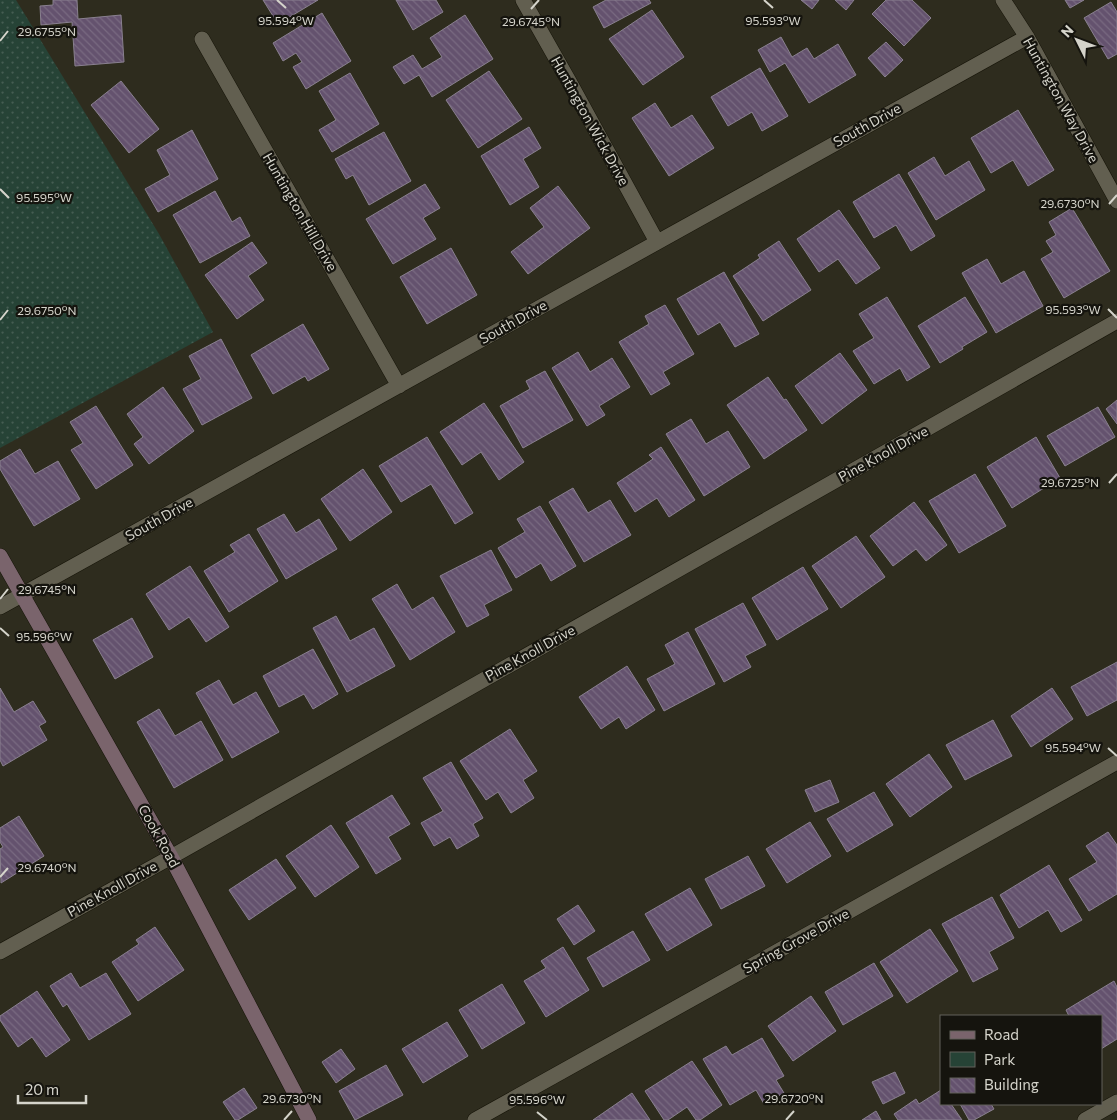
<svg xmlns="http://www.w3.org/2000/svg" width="1117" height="1120" font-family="Commissioner,sans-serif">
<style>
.green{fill:url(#green-dots)}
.building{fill:url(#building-back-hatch);stroke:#89808f}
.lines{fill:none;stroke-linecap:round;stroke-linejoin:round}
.street-casing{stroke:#161408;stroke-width:16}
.secondary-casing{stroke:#161408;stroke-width:16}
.street{stroke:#625f50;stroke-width:15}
.secondary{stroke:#7a646c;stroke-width:15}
.ticks{fill:none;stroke:#d5d4cb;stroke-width:2}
.labels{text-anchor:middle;stroke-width:4.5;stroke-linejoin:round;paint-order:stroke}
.street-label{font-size:14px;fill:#d5d4cb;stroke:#15140e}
.ticks-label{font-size:12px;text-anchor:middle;fill:#d5d4cb;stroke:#15140e;stroke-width:4.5;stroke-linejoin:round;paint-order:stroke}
</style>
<defs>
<pattern id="green-dots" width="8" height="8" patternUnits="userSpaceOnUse" patternTransform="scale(1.25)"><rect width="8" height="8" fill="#264336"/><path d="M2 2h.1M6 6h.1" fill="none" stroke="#455d52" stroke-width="1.8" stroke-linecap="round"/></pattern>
<pattern id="building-back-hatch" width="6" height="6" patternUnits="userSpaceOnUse" patternTransform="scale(1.25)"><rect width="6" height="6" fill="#64526e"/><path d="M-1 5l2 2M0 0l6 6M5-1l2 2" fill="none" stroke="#796a81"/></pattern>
</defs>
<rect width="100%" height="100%" fill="#2e2c1e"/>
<path class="green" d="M0,0H16L159,234L213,332L0,448Z"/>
<path class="building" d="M53,0H77L78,19L121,15L124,62L75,66L72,22L41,25L40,6L53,5Z
M263,0H318L278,24Z
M396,0H436L443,12L413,30Z
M606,0H649L651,3L604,28L593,7Z
M801,0H819L812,9Z
M835,0H854L846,10Z
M886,0H912L931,18L904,46L872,14Z
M1065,0H1084L1070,8Z
M1111,2L1117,12V54L1108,59L1084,18Z
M652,10L684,57L643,85L609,39Z
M322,13L351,61L306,89L293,67L302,62L296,53L283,61L273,43Z
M465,15L493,59L432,97L419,75L404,84L393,67L413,55L422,69L442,57L430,38Z
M781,37L792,57L807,48L814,59L838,44L856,75L809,103L785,63L770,72L758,50Z
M886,42L903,60L885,77L868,58Z
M760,68L788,116L762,131L752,112L728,126L711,97Z
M489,71L522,119L478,148L446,100Z
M350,73L379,124L332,152L319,130L336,120L319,91Z
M121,81L159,129L129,153L91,105Z
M655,103L671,128L692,115L714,148L669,176L632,118Z
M1018,110L1054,170L1028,186L1013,160L991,173L971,138Z
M529,127L541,148L523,159L539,187L510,205L481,156Z
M192,130L218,179L158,212L145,189L170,175L157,150Z
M384,132L411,181L369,205L353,175L346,179L335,159Z
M934,157L945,176L969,161L985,190L936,220L908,173Z
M899,174L935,236L911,251L896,225L874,238L853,202Z
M425,184L440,208L423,218L436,239L393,264L366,219Z
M558,186L590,228L528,274L511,252L544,227L530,208Z
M215,191L232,222L240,217L250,236L200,263L173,215Z
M1072,208L1110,271L1064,298L1041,259L1053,252L1046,241L1056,235L1049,222Z
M839,210L880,268L856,284L838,259L819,272L797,239Z
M779,241L811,290L763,321L733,276L760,258L758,255Z
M252,242L267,263L248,276L264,300L237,319L205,275Z
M451,248L477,295L427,324L400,277Z
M987,259L1001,284L1024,271L1043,306L996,333L962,273Z
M724,272L759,334L735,347L720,322L698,335L677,299Z
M887,297L930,367L907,381L900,368L874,384L853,351L874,338L859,314Z
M965,297L987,332L962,347L963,349L940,363L918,326Z
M665,305L694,354L663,372L670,384L651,395L619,342L649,324L645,316Z
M303,324L329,369L308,381L305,376L273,394L251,355Z
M221,339L252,398L202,425L183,389L201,379L189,356Z
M578,352L590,372L612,358L630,387L599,406L605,415L587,426L552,368Z
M840,353L867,390L822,424L795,386Z
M545,371L573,420L523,448L500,406L530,389L526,381Z
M768,377L784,400L786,399L807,430L764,459L727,405Z
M163,387L194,431L149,464L134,444L143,437L127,414Z
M1117,400V424L1106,409Z
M484,403L524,462L499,480L481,452L462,465L440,432Z
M96,406L133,465L96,489L71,450L83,443L70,422Z
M1098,407L1115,437L1065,466L1047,436Z
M691,419L706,444L728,431L750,467L704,496L666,434Z
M427,437L473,513L455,524L431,484L401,502L379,466Z
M1036,437L1060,478L1012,508L987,467Z
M661,447L695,500L669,517L657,498L635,512L617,483L653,459L649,455Z
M20,449L35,474L58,461L80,499L34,526L0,469V461Z
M363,469L392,512L350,541L321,499Z
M975,474L1006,526L959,553L929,501Z
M573,488L588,513L610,500L631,535L584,562L549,502Z
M914,502L947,545L926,561L916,549L893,566L870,536Z
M540,506L576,566L551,581L541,563L516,578L498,548L525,532L517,519Z
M284,514L296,533L319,519L337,549L286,579L257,529Z
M249,534L278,581L229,612L204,571L235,552L230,545Z
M856,536L885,577L841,608L812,566Z
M491,550L512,590L484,605L489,615L467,627L440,576Z
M190,566L229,627L206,642L189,617L169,630L146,594Z
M803,567L828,609L777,640L752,598Z
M397,584L412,610L433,597L455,632L410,660L372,599Z
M743,603L766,645L745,656L751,667L724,682L695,629Z
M336,616L350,641L374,628L395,666L347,692L313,628Z
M132,618L153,657L115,679L93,640Z
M688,632L715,684L664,711L647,679L675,664L665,645Z
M313,649L338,694L313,709L304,694L279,707L263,676Z
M1117,662V700L1087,716L1071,687Z
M627,666L655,710L626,729L619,717L601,729L579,697Z
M219,680L233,705L256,692L279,732L232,758L196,693Z
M0,688L14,712L33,701L46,722L39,726L47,740L3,766L0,760Z
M1052,688L1073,719L1031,747L1011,716Z
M159,709L175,736L201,721L223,760L174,788L137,722Z
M993,720L1012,756L965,780L946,745Z
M510,729L537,771L523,780L534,798L511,813L498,792L486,800L460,761Z
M929,754L952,787L910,817L886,784Z
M451,762L483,818L473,824L479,836L457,849L450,837L434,846L421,823L443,811L423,778Z
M830,780L839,802L815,812L805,790Z
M874,792L893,825L847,852L827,819Z
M392,795L410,824L388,837L401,859L376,874L346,823Z
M19,816L44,856L1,883L0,849L3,847L0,842V828Z
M810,822L831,856L787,883L766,849Z
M331,825L359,867L315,897L286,856Z
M1108,832L1117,845V894L1089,911L1069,879L1097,862L1086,846Z
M748,856L765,886L721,909L705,879Z
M276,859L296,888L249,920L229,890Z
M1049,865L1082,920L1061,932L1048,910L1019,928L1000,895Z
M690,888L712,925L667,951L645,914Z
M992,897L1014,938L989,952L998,969L973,982L942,924Z
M578,905L595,931L574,945L557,919Z
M155,927L184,970L138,1001L112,962L139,944L136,940Z
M930,929L958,971L907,1003L880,962Z
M633,931L650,960L603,987L587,958Z
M563,947L589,990L546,1017L524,981L546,968L541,961Z
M874,963L893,996L843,1025L825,992Z
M71,973L80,988L106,973L131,1014L89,1040L67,1004L63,1007L50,986Z
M1114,981L1117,987V1039L1101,1049V1016H1069L1066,1010Z
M502,984L525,1023L482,1049L459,1010Z
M37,991L70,1040L46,1057L32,1037L18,1047L0,1020V1016Z
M811,996L836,1031L793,1061L768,1026Z
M447,1022L468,1056L423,1083L402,1049Z
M762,1038L784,1076L776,1080L784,1093L764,1104L756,1090L730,1105L703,1059L726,1046L732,1055Z
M341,1049L355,1069L336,1083L322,1062Z
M692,1061L722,1105L700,1120H696L687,1107L668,1120H664L645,1091Z
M386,1065L403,1095L355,1120L339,1091Z
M895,1072L905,1093L883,1104L872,1082Z
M244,1088L257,1108L238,1120H235L223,1102Z
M941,1090V1104H951L962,1120H898L894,1114L916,1099L919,1104Z
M632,1093L650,1120H593Z
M960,1104H991L994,1109L974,1120H969Z
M876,1111L881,1120H862Z"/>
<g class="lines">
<g class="street-casing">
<path id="street" d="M523,0L570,83L657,242
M1003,0L1027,37L1117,201
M202,39L399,386
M0,607L1027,37
M0,952L171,857L1117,321
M475,1120L1117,762
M1085,1120L1117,1102"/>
</g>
<g class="secondary-casing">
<path id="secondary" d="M0,556L171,857L309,1120"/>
</g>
<use href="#street" class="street"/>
<use href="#secondary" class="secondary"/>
</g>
<path class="ticks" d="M277,0L286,8M764,0L773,8M531,9L539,0M0,41L8,31M0,189L9,198M1109,204L1117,195M1108,309L1117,318M0,320L8,310M1109,483L1117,474M0,599L8,589M0,628L9,636M1108,748L1117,756M0,877L8,868M537,1112L547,1120M284,1120L292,1111M786,1120L794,1111"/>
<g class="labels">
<g class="street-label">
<text transform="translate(1061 100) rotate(61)" y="5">Huntington Way Drive</text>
<text transform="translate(590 121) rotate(61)" y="5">Huntington Wick Drive</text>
<text transform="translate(867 125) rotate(-29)" y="5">South Drive</text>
<text transform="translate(300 212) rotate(60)" y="5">Huntington Hill Drive</text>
<text transform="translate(513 322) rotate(-29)" y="5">South Drive</text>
<text transform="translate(883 454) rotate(-29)" y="5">Pine Knoll Drive</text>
<text transform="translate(159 519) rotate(-29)" y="5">South Drive</text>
<text transform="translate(530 653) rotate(-29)" y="5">Pine Knoll Drive</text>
<text transform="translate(159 836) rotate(61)" y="5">Cook Road</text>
<text transform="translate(112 889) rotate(-29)" y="5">Pine Knoll Drive</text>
<text transform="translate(796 941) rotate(-29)" y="5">Spring Grove Drive</text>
</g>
</g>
<g class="ticks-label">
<text x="286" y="25">95.594°W</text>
<text x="773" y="25">95.593°W</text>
<text x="531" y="26">29.6745°N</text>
<text x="47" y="36">29.6755°N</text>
<text x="44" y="202">95.595°W</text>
<text x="1070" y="208">29.6730°N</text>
<text x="1073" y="314">95.593°W</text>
<text x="47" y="315">29.6750°N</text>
<text x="1070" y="487">29.6725°N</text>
<text x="47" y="594">29.6745°N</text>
<text x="44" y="641">95.596°W</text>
<text x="1073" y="752">95.594°W</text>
<text x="47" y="872">29.6740°N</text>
<text x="292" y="1103">29.6730°N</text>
<text x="794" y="1103">29.6720°N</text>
<text x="537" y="1104">95.596°W</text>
</g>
<rect x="940" y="1015" width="162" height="90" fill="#15140e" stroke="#62615a"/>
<rect x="950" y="1031" width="25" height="8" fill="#7a646c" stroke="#62615a"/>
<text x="984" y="1040" font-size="15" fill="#d5d4cb">Road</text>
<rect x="950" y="1052" width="25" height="15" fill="#264336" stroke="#62615a"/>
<text x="984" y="1065" font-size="15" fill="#d5d4cb">Park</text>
<rect x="950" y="1078" width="25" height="15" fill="url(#building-back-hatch)" stroke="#62615a"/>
<text x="984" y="1090" font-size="15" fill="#d5d4cb">Building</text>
<g transform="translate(1077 40) rotate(312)" stroke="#15140e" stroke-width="4" paint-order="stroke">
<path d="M0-4L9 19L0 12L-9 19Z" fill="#d5d4cb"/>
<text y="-8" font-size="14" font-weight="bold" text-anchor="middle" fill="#d5d4cb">N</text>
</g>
<path d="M18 1095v8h68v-8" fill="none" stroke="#d5d4cb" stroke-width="2.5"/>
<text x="25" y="1095" font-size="15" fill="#d5d4cb" stroke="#15140e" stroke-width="4" paint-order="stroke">20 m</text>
</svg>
